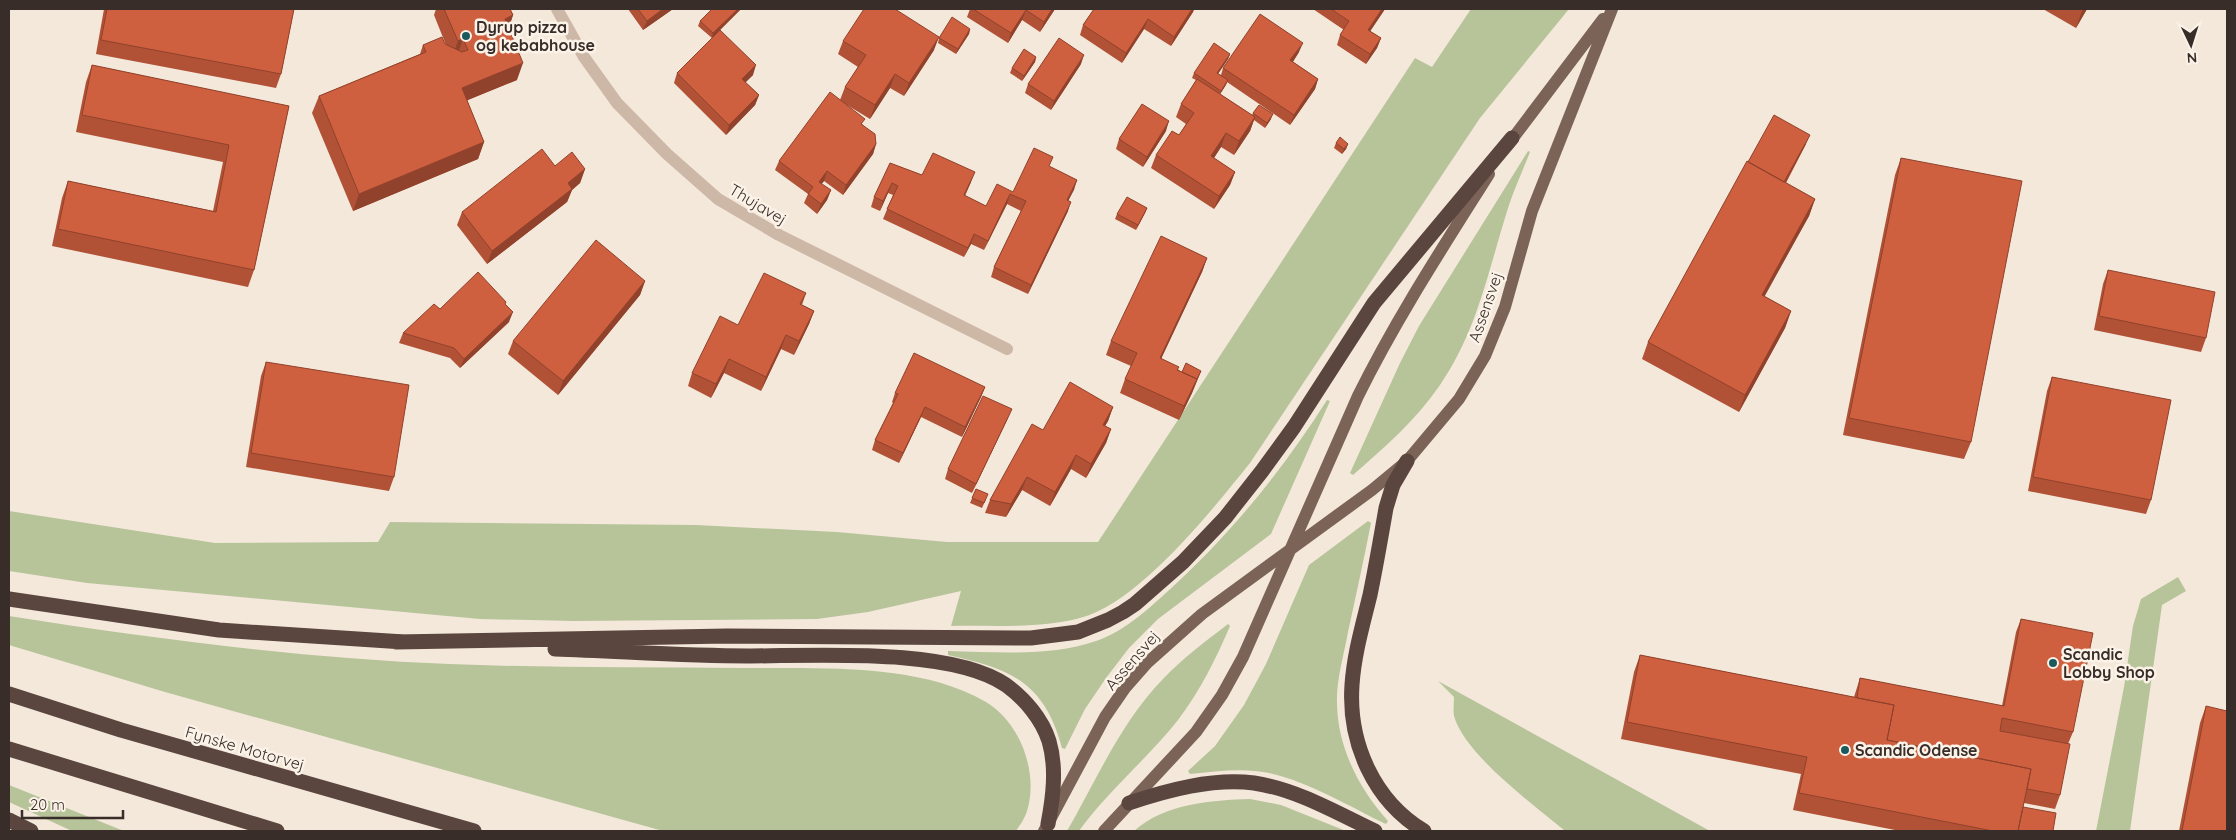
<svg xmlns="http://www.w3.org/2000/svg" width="2236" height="840" font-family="Quicksand,sans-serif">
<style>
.green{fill:#b7c49a}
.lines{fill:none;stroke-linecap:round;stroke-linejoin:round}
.minor{stroke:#cdb7a6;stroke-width:12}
.major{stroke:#7b6358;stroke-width:12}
.highway{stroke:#5a463e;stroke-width:15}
.wall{fill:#b15236}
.shaded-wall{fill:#90422c}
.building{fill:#ce5f3f;stroke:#90422c}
.poi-dot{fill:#1a5a5d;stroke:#fbf2e8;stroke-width:2}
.labels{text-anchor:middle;stroke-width:5;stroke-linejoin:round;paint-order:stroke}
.poi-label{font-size:16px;font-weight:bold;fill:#382d28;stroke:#fbf2e8;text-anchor:start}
.street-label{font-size:16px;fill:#382d28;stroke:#fbf2e8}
</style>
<rect width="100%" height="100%" fill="#f4e8db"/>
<path class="green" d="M1471,9H1569L1480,118L1250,463C1212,510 1139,603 1080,618C1038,629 994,625 951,626L961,591L868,612L817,619L573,621L480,619L87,583L9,571V511L215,543L378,542L390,522L696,525L837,532L947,542H1098L1415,58L1432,67Z
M1528,151L1530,152C1523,170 1515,187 1509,205C1489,267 1478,330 1440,385C1416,420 1385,447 1353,475L1350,473L1400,363L1419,326Z
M1327,400L1330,401L1271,534L1158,619L1129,648L1106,678L1085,709L1065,749L1062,748C1044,682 1011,669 948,655V651C997,652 1049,657 1096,641C1123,632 1146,611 1167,592C1230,535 1282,471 1327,400Z
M1368,521L1371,523C1364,559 1356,595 1348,632C1344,655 1336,680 1337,704C1338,748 1359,789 1388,821L1386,824C1348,806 1296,774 1255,771C1233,769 1212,772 1190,774L1188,771L1215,746L1244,705L1266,664L1309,565Z
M2178,577L2186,591L2162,605L2130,831H2096L2124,687L2133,626L2141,599Z
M9,616C155,639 302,658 450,664C546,668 643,667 740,668C817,669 917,662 986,702C1020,722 1039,773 1027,811C1025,818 1020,825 1016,831H663L165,692L9,645Z
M1228,624L1230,626C1216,659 1200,691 1178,720C1147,759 1108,791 1079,831H1067C1097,779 1121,722 1163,679C1183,658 1206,641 1228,624Z
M1438,681L1710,831H1565C1534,805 1465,755 1454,716C1453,710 1454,703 1454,697Z
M9,785L124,831H72L9,802Z
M1250,799L1281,805L1346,831H1134C1164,804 1211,800 1250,799Z"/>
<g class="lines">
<path class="minor" d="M557,9L584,57L617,103L667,154L718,199L779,235L1007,349"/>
<path class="major" d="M1507,146L1603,19
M1044,831L1105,717L1125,688L1147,663L1202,614L1372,490L1407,461L1459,399L1485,356L1505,307L1532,211L1612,9
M1104,831L1196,732L1222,695L1243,657L1358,396C1396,319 1443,247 1489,174"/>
<path class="highway" d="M1407,461L1393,485L1386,508C1381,537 1376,566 1370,595C1363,624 1354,654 1352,685C1348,743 1374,801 1424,831
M9,599L219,630L404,642
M396,642L727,636L1031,638L1078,632L1108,620L1123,612L1135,604L1183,562L1225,518L1262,471L1294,427L1374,303L1512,138
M555,649C619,651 684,656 748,656C815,656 951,647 1006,685C1025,699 1042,719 1049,741C1057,768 1053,798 1048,824
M9,694L121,730L474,831
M9,749L277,831
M1129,803C1168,790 1212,778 1254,783C1296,789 1337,813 1375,831
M9,820L31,831"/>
</g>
<path class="wall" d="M104,9H294L281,74L276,88L96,54Z
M436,9H510L513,15L509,28L517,80L467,100L484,142L478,159L353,211L312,113L319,96L420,54L423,45L445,44L446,45L434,15Z
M628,9H673L643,30Z
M712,9H741L712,38L698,26L700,21Z
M970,9H1055L1040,32L1022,20L1008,43L967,17Z
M1094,9H1194L1193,12L1171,46L1144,29L1122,63L1080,35L1083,25Z
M1313,9H1385L1370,31L1381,38L1377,48L1366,64L1337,45L1340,35L1344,30Z
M2043,9H2087L2076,28Z
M970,29L969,34L956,54L938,43L939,38Z
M843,41L934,50L904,96L890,88L870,119L842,102L863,125L876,144L873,154L843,195L824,181L821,184L831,190L827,200L817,214L804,203L808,194L775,170L779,161L840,100L845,87L858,67L838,54Z
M1299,52L1293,62L1318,79L1315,89L1290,125L1227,82L1220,94L1252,115L1253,113L1271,119L1265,128L1254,120L1250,131L1234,155L1221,147L1214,158L1235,172L1230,185L1214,209L1151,168L1156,155L1179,135L1186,124L1176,117L1181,104L1196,80L1192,78L1194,73L1230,54L1228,59L1218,74L1221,75L1223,68Z
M1036,57L1035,62L1022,81L1010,73L1012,68Z
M1081,64L1051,110L1025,93L1028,84Z
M92,65L289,106L254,270L248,287L52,246L62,198L68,181L213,211L223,162L76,132L86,82Z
M677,73L753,75L745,82L759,95L755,105L726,135L674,83Z
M1166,131L1143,167L1116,149L1119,139Z
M1336,143L1348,144L1346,149L1342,154L1334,148Z
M1806,144L1786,183L1815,199L1809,216L1764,296L1791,311L1785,328L1739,412L1642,359L1648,342L1748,162Z
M1901,158L1971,442L1964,459L1843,435L1895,175Z
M890,163L922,175L971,182L965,196L986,206L1013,192L1050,167L1077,180L1068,200V211L1028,294L991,277L994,267L1021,211L1007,204L984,250L971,244L964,257L883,219L893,195L888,193L880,211L871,207L874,197Z
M555,166L585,169L580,183L572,190L567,202L487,264L457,225L462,212Z
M1147,208L1145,213L1136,230L1115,219L1117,214Z
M1207,258L1202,272L1161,358L1182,372L1201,371L1192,393L1179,420L1120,393L1125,379L1131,366L1106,355L1111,341Z
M2108,270L2206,338L2201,352L2094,330L2103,284Z
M645,281L640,295L558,395L508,354L513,341Z
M806,293L802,305L814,311L809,324L794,355L781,349L761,391L724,373L711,398L688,386L692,373Z
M505,304L509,322L460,368L450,358L399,343L403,333Z
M266,362L394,477L389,491L246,467L261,376Z
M2052,377L2151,500L2146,514L2028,491L2047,391Z
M985,387L981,397L962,437L921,417L899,463L872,450L875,440L893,403L892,402L895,393Z
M1113,407L1108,421L1105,426L1111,429L1106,443L1086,478L1071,469L1050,506L1022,490L1006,517L985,513L990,500L1043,430Z
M1008,418L972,493L945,479L948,469Z
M976,489L986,499L982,508L970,503Z
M2021,619L2073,732L2068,744L2060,795L2055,809L2024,803L2023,807L2053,831H1900L1793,810L1801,774L1621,739L1634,672L1640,655L1854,697L1860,678L2002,706L2016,632Z
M2206,706L2227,831H2179L2200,723Z"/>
<path class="shaded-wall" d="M663,9H673L643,30L647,21Z
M738,9H741L712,38L713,33Z
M1052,9H1055L1040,32L1044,22Z
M1192,9H1194L1193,12L1171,46L1174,37Z
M1382,9H1385L1365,39L1368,30Z
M2083,9H2087L2076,28L2082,11Z
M1026,10L1022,20L1008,43L1011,33Z
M513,15L507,32L505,19Z
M1148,19L1144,29L1122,63L1126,53Z
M970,29L969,34L956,54L958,49Z
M939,37L934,50L904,96L909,83Z
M1381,38L1377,48L1366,64L1370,54Z
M463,39L457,56L452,58L458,41Z
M1303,43L1299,52L1287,70L1290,60Z
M1230,54L1228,59L1215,78L1217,73Z
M1084,55L1081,64L1051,110L1054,101Z
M1036,57L1035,62L1022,81L1024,76Z
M523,63L517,80L456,105L462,88Z
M756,65L753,75L739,89L742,79Z
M895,74L890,88L870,119L875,105Z
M1318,79L1315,89L1290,125L1294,115Z
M1228,80L1226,85L1219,96L1221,91Z
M759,95L755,105L726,135L729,125Z
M1273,114L1271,119L1265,128L1267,123Z
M1255,117L1250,131L1234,155L1239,141Z
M1169,121L1166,131L1143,167L1147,157Z
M1226,133L1221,147L1206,170L1211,156Z
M1810,135L1806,144L1777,198L1781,189Z
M484,142L478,159L353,211L359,194Z
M876,144L873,154L843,195L846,185Z
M1348,144L1346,149L1342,154L1344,149Z
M585,169L580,183L572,190L567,202L487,264L492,251L568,183Z
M827,171L824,181L816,192L819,182Z
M975,172L971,182L960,205L964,195Z
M1235,172L1230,185L1214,209L1219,196Z
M1077,180L1074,190L1064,209L1067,200Z
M892,183L888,193L880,211L883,201Z
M831,190L827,200L817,214L821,204Z
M1010,194L1007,204L984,250L988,241Z
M1815,199L1809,216L1756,312L1762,295Z
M1071,202L1068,211L1028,294L1031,285Z
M1147,208L1145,213L1136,230L1138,225Z
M974,234L971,244L964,257L968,248Z
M1207,258L1202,272L1155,372L1160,358Z
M645,281L640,295L558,395L563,381Z
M814,311L809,324L794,355L799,341Z
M1791,311L1785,328L1739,412L1745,395Z
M513,312L509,322L460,368L464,359Z
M786,335L781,349L761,391L766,377Z
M729,359L724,373L711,398L716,384Z
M1201,371L1192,393L1179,420L1184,406Z
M985,387L981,397L962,437L965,427Z
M925,407L921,417L899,463L903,453Z
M1113,407L1108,421L1098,438L1103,425Z
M1012,409L1008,418L972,493L976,484Z
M1111,429L1106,443L1086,478L1091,464Z
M1076,455L1071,469L1050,506L1055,492Z
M1027,477L1022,490L1006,517L1011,504Z"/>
<path class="building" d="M107,9H294L281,74L101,40Z
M444,9H510L513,15L505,19L523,63L462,88L484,142L359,194L319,96L426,52L423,45L442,37L445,44L462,52L468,50L463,39L458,41Z
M638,9H663L647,21Z
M712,9H738L713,33L700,21Z
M864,9H895L939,37L909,83L895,74L875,105L845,87L866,55L843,41Z
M973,9H1052L1044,22L1026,10L1011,33Z
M1094,9H1192L1174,37L1148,19L1126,53L1083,25Z
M1331,9H1382L1368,30L1381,38L1370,54L1340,35L1349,21Z
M1260,14L1303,43L1290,60L1318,79L1294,115L1223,68Z
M952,17L970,29L958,49L939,38Z
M720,30L756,65L742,79L759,95L729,125L677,73Z
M1059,38L1084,55L1054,101L1028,84Z
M1214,43L1230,54L1217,73L1228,80L1221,91L1194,73Z
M1024,49L1036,57L1024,76L1012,68Z
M92,65L289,106L254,270L58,229L68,181L216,212L229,145L82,115Z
M1197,79L1255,117L1239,141L1226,133L1211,156L1235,172L1219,196L1156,155L1172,131L1179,135L1194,113L1181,104Z
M830,92L865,119L861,124L875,134L876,144L846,185L827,171L819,182L831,190L821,204L808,194L813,187L779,161Z
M1142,104L1169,121L1147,157L1119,139Z
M1259,105L1273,114L1267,123L1253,113Z
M1774,115L1810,135L1784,182L1748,162Z
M1340,137L1348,144L1344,149L1336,143Z
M1034,148L1053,157L1049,166L1077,180L1067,200L1071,202L1031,285L994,267L1026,201L1010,194L988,241L974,234L968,248L887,209L898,186L892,183L883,201L874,197L890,163L922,175L933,153L975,172L964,195L986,206L997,184L1013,192Z
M542,149L555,166L572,152L585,169L568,183L572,189L492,251L462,212Z
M1901,158L2022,181L1971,442L1849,418Z
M1747,161L1815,199L1762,295L1791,311L1745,395L1648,342Z
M1127,197L1147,208L1138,225L1117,214Z
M1161,236L1207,258L1160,358L1179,367L1177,370L1197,379L1184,406L1125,379L1137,353L1111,341Z
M596,240L645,281L563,381L513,341Z
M2108,270L2215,292L2206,338L2099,316Z
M478,272L506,302L505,304L513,312L464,359L454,348L403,333L434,304L440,309Z
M764,273L806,293L800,304L814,311L799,341L786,335L766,377L729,359L716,384L692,373L720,316L738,325Z
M914,353L985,387L965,427L925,407L903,453L875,440L898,394L895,393Z
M266,362L409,385L394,477L251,453Z
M1186,363L1201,371L1197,379L1182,372Z
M2052,377L2171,400L2151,500L2033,477Z
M1070,382L1113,407L1103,425L1111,429L1091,464L1076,455L1055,492L1027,477L1011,504L990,500L1032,424L1043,430Z
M983,396L1012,409L976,484L948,469Z
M976,489L988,494L984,503L972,498Z
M2021,619L2093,633L2073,732L2002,718L2000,731L2070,744L2060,795L2027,789L2031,769L1887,740L1894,705L1857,698L1860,678L2004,706Z
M1640,655L1894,705L1887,740L2031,769L2018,831H1993L1799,793L1807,757L1627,722Z
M2206,706L2227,711V831H2182Z
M2023,807L2056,813L2053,831H2018Z"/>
<g class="poi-dot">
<circle cx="466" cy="36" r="5"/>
<circle cx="2053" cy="663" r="5"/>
<circle cx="1845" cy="750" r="5"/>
</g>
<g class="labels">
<g class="poi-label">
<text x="476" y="33">Dyrup pizza<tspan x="476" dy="18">og kebabhouse</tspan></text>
<text x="2063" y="660">Scandic<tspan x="2063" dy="18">Lobby Shop</tspan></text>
<text x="1855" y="756">Scandic Odense</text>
</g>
<g class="street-label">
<text transform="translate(758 204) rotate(31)" y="6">Thujavej</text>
<text transform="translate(1485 307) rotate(-71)" y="6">Assensvej</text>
<text transform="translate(1132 660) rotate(-49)" y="6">Assensvej</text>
<text transform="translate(245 748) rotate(16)" y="6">Fynske Motorvej</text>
</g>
</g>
<rect width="2236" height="840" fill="none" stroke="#382d28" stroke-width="20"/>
<g transform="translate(2191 45) rotate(176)" stroke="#fbf2e8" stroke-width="4" paint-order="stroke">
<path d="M0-4L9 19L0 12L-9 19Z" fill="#382d28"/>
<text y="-8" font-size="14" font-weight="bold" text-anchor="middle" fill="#382d28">N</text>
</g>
<path d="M22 810v8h101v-8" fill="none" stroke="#382d28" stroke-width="2.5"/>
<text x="30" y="810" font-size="15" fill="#382d28" stroke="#fbf2e8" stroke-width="4" paint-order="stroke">20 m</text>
</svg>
